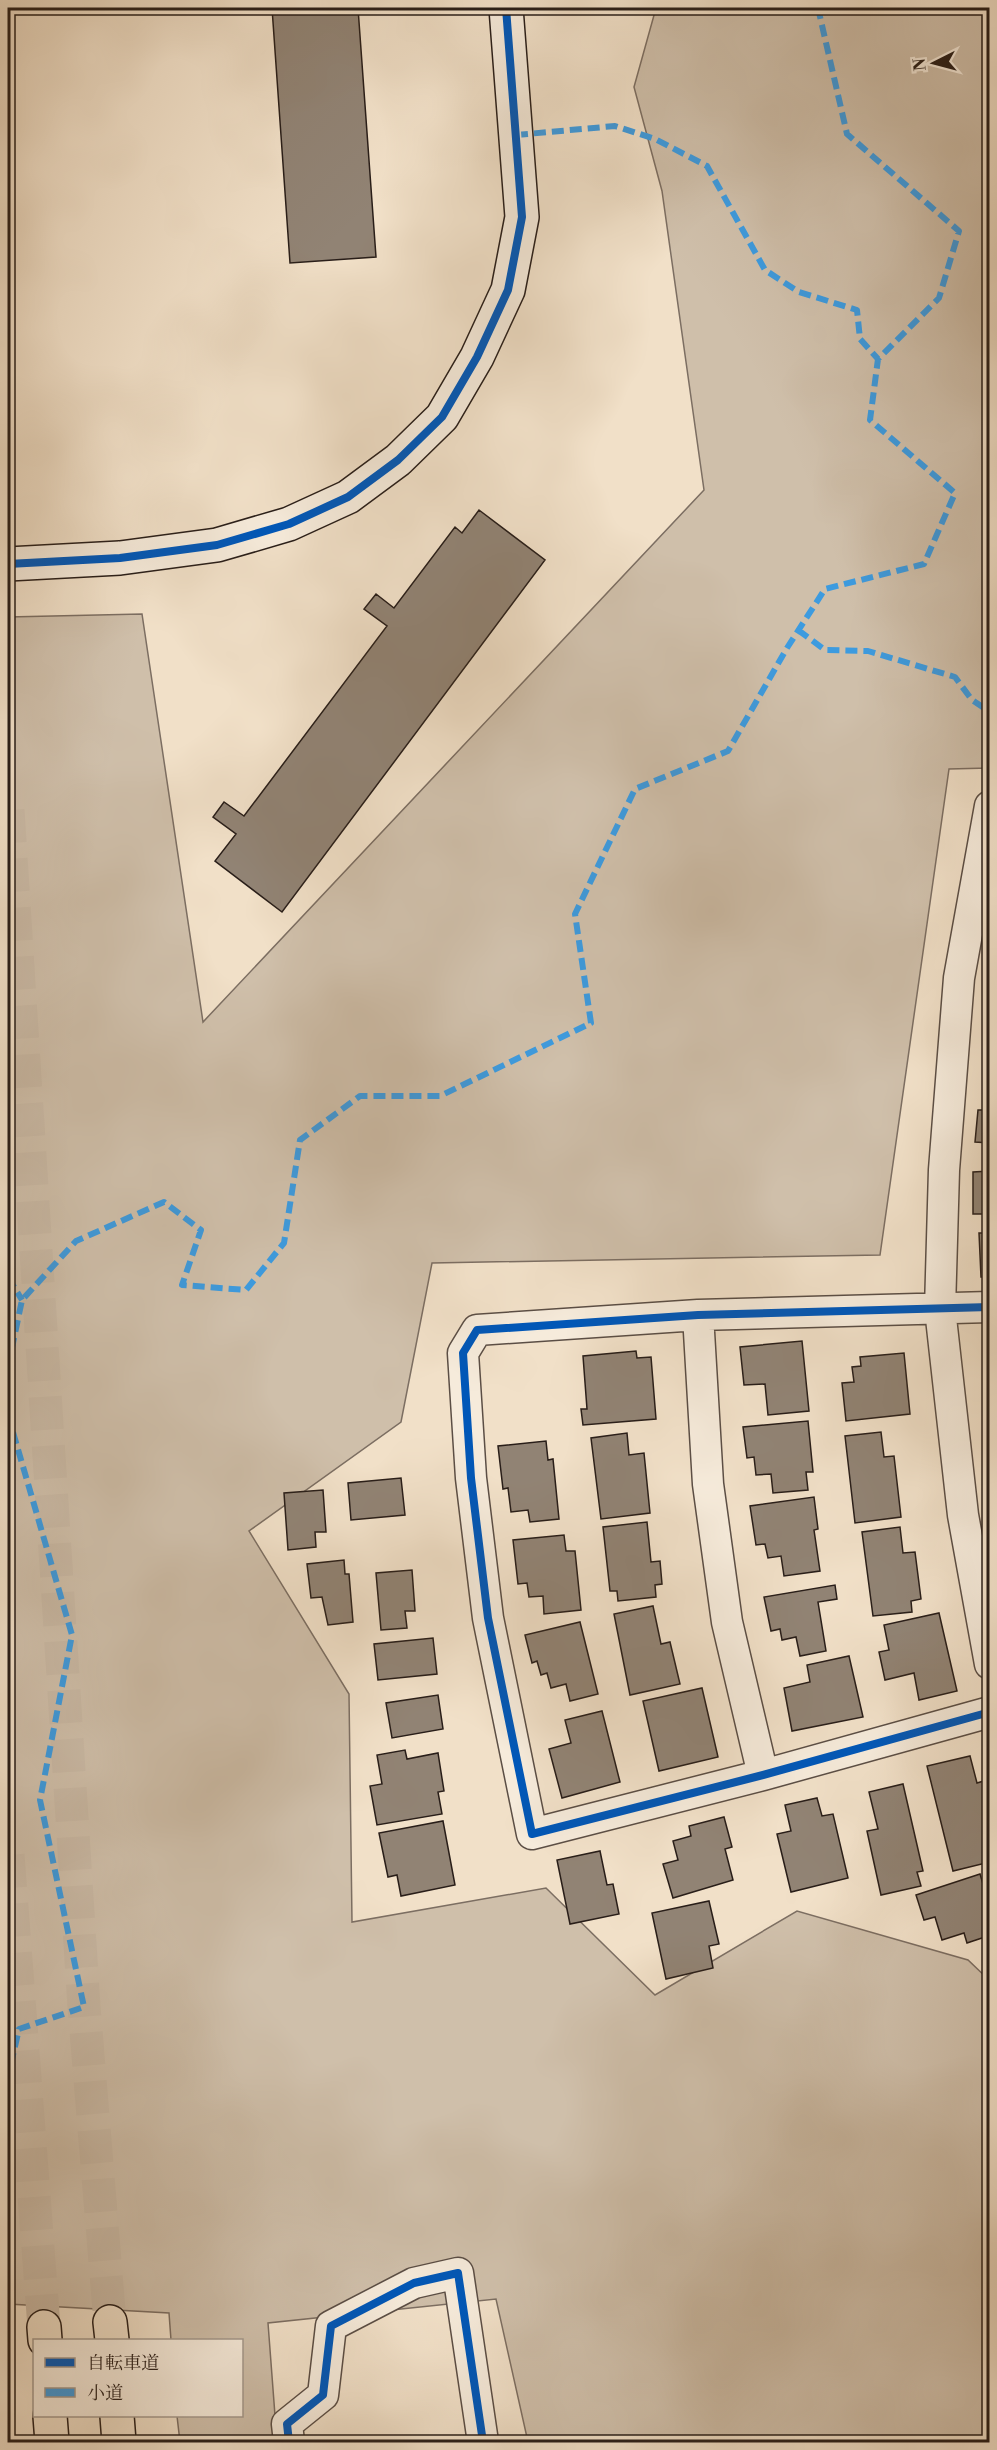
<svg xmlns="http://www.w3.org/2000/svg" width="997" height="2450" font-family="'Libre Bodoni','Noto Serif JP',serif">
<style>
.green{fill:#cfbfaa;stroke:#7c6e62;stroke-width:1.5}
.building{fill:#918374;stroke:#291e19;stroke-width:1.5}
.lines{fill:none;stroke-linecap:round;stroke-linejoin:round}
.highway-tunnel{stroke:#c9b9a5;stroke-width:33;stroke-dasharray:33 16;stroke-linecap:butt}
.street-casing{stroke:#5b4e45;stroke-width:33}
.secondary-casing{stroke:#291e19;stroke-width:36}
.highway-casing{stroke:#291e19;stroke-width:36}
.street{stroke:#f6ebdb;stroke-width:30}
.secondary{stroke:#f6ebdb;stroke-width:33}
.highway{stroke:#f1e0c8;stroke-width:33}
.quiet{stroke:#3d9bdf;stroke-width:6;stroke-dasharray:12 6;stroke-linecap:butt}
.cycleway-casing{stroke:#f6ebdb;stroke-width:11}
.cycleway{stroke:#0057b8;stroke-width:8}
</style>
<rect width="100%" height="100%" fill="#f1e0c8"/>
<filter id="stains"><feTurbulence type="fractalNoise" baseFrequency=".00333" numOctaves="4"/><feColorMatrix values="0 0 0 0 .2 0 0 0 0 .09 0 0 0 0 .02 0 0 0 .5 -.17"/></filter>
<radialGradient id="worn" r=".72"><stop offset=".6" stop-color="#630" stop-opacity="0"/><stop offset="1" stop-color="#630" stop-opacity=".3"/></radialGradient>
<path class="green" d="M656,8H989V768L949,769L880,1255L432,1263L401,1422L249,1531L349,1694L352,1922L546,1888L655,1995L797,1911L968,1960L989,1980V2442H528L496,2299L268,2323L277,2442H180L177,2416H242V2340H171L169,2313L8,2304V617L142,614L203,1022L704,490L662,191L634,87Z"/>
<path class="building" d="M272,8H358L376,257L290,263Z
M479,510L545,560L282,912L215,861L236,834L213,817L224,802L244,816L387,626L364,609L376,594L394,608L455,527L462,533Z
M978,1110H990V1143L975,1142Z
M990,1171V1214H973V1172Z
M979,1233H990V1277H981Z
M990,1340V1374L986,1341Z
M802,1341L809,1411L768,1415L765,1384L744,1385L740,1347Z
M636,1351L637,1358L651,1357L656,1419L583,1425L581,1409H587L583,1356Z
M904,1353L910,1414L846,1421L842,1383L854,1382L852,1367L861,1366L860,1357Z
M808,1421L813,1472H806L808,1490L773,1493L771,1474L756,1475L754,1457L747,1458L743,1427Z
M881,1432L884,1457L894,1456L901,1517L855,1523L845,1436Z
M627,1433L629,1455L644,1453L650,1513L601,1519L591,1438Z
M546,1441L548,1460L553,1459L559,1519L530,1522L528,1510L511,1512L508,1488L503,1489L498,1446Z
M401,1478L405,1515L351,1520L348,1483Z
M323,1490L326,1532H315L316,1547L288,1550L284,1493Z
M814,1497L818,1529L814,1530L820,1571L784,1576L781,1556L768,1558L765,1544L756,1545L750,1506Z
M647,1522L651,1562L660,1561L662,1584L655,1585L656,1597L618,1601L617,1591H610L603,1527Z
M900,1527L903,1553L915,1552L921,1599L911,1601L912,1612L873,1616L862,1532Z
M564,1535L566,1551H575L581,1610L544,1614L543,1596L529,1597L527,1583L518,1584L513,1540Z
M344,1560L345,1574H349L353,1622L328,1625L322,1597L311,1598L307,1564Z
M412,1570L415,1611H405L407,1628L381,1630L376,1573Z
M835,1585L837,1599L818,1602L826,1651L800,1656L796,1637L782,1640L780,1629L771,1631L764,1597Z
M653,1606L661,1644L670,1642L680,1684L630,1695L614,1614Z
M939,1613L957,1691L919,1700L914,1673L885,1680L879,1652L889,1650L884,1625Z
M580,1622L598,1694L570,1701L566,1684L551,1688L547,1673L541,1675L537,1661L532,1663L525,1635Z
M433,1638L437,1674L378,1680L374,1644Z
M849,1656L863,1717L792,1731L784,1688L810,1682L807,1665Z
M702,1688L718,1757L659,1771L643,1701Z
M438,1695L443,1729L392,1738L386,1703Z
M602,1711L620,1782L562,1798L549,1749L571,1743L565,1720Z
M405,1750L407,1759L438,1753L444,1791L438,1792L442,1814L377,1825L370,1786L382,1784L377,1755Z
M970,1756L977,1783L987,1780L990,1790V1862L953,1871L927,1766Z
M903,1784L923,1871L917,1872L921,1886L881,1895L867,1831L878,1829L869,1792Z
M817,1798L822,1816L833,1814L848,1878L791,1892L777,1834L791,1831L785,1805Z
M724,1817L732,1847L725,1849L733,1880L673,1898L663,1864L678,1860L673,1841L691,1836L689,1826Z
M443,1821L455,1885L401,1896L397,1875L388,1877L379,1833Z
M600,1851L607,1885L613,1884L619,1914L570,1924L557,1860Z
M980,1874L983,1884L990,1882V1941L988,1936L967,1943L964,1933L942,1940L935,1917L924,1920L916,1895Z
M709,1901L719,1944L709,1946L713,1968L666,1979L652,1913Z"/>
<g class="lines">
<path class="highway-tunnel" d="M8,810L84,2007L110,2322
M8,1855L44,2327"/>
<g class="street-casing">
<path id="street" d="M990,806L959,978L944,1170L940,1309L963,1515L990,1664
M990,1307L698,1315L477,1330L463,1353L471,1478L488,1618L532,1834L763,1775L990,1712
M698,1315L708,1484L727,1622L763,1775
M289,2442L287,2424L323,2395L331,2326L414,2283L458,2273L483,2442"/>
</g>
<g class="secondary-casing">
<path id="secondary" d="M8,564L120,558L217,545L289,524L348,497L398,460L442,417L477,357L508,290L522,217L506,8"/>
</g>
<g class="highway-casing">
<path id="highway" d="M110,2322L112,2340
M44,2327L45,2340
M50,2416L52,2442
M117,2416L119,2442"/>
</g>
<use href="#street" class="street"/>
<use href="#secondary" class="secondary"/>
<use href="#highway" class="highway"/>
<path class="quiet" d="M516,135L615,126L655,139L707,166L765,270L799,292L857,310L860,339L878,359
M798,630L825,650L868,651L955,677L972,700L990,712
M8,1277L22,1300
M8,1367L22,1300L76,1241L164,1202L201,1230L182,1285L246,1290L284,1243L300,1140L360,1096H440L591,1023L575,914L635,789L728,751L787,648L825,589L924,564L955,493L870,420L878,359L939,298L959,231L847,134L818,8
M8,1415L72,1635L40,1800L84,2007L19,2029L8,2077"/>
<g class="cycleway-casing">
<path id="cycleway" d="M8,564L120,558L217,545L289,524L348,497L398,460L442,417L477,357L508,290L522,217L506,8
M990,1307L698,1315L477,1330L463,1353L471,1478L488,1618L532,1834L763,1775L990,1712
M289,2442L287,2424L323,2395L331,2326L414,2283L458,2273L483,2442"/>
</g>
<use href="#cycleway" class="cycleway"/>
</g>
<rect width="997" height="2450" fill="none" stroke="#f1e0c8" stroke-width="30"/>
<rect x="9" y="9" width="979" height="2432" fill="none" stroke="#291e19" stroke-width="3"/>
<rect x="15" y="15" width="967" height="2420" fill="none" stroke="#291e19" stroke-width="1.5"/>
<rect x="33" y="2339" width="210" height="78" fill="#f6ebdb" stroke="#a4998d" stroke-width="1.5"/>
<rect x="45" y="2358" width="30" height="9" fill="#0057b8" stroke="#a4998d" stroke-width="1.5"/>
<text x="87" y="2369" font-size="18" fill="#291e19">自転車道</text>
<rect x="45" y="2388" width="30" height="9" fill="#3d9bdf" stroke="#a4998d" stroke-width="1.5"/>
<text x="87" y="2399" font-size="18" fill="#291e19">小道</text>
<g transform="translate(934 63) rotate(264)" stroke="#f6ebdb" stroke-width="4.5" paint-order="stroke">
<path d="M0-4.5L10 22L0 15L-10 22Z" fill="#291e19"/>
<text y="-9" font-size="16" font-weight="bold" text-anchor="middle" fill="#291e19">N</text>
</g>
<rect width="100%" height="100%" filter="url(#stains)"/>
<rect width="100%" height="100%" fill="url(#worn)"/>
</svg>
